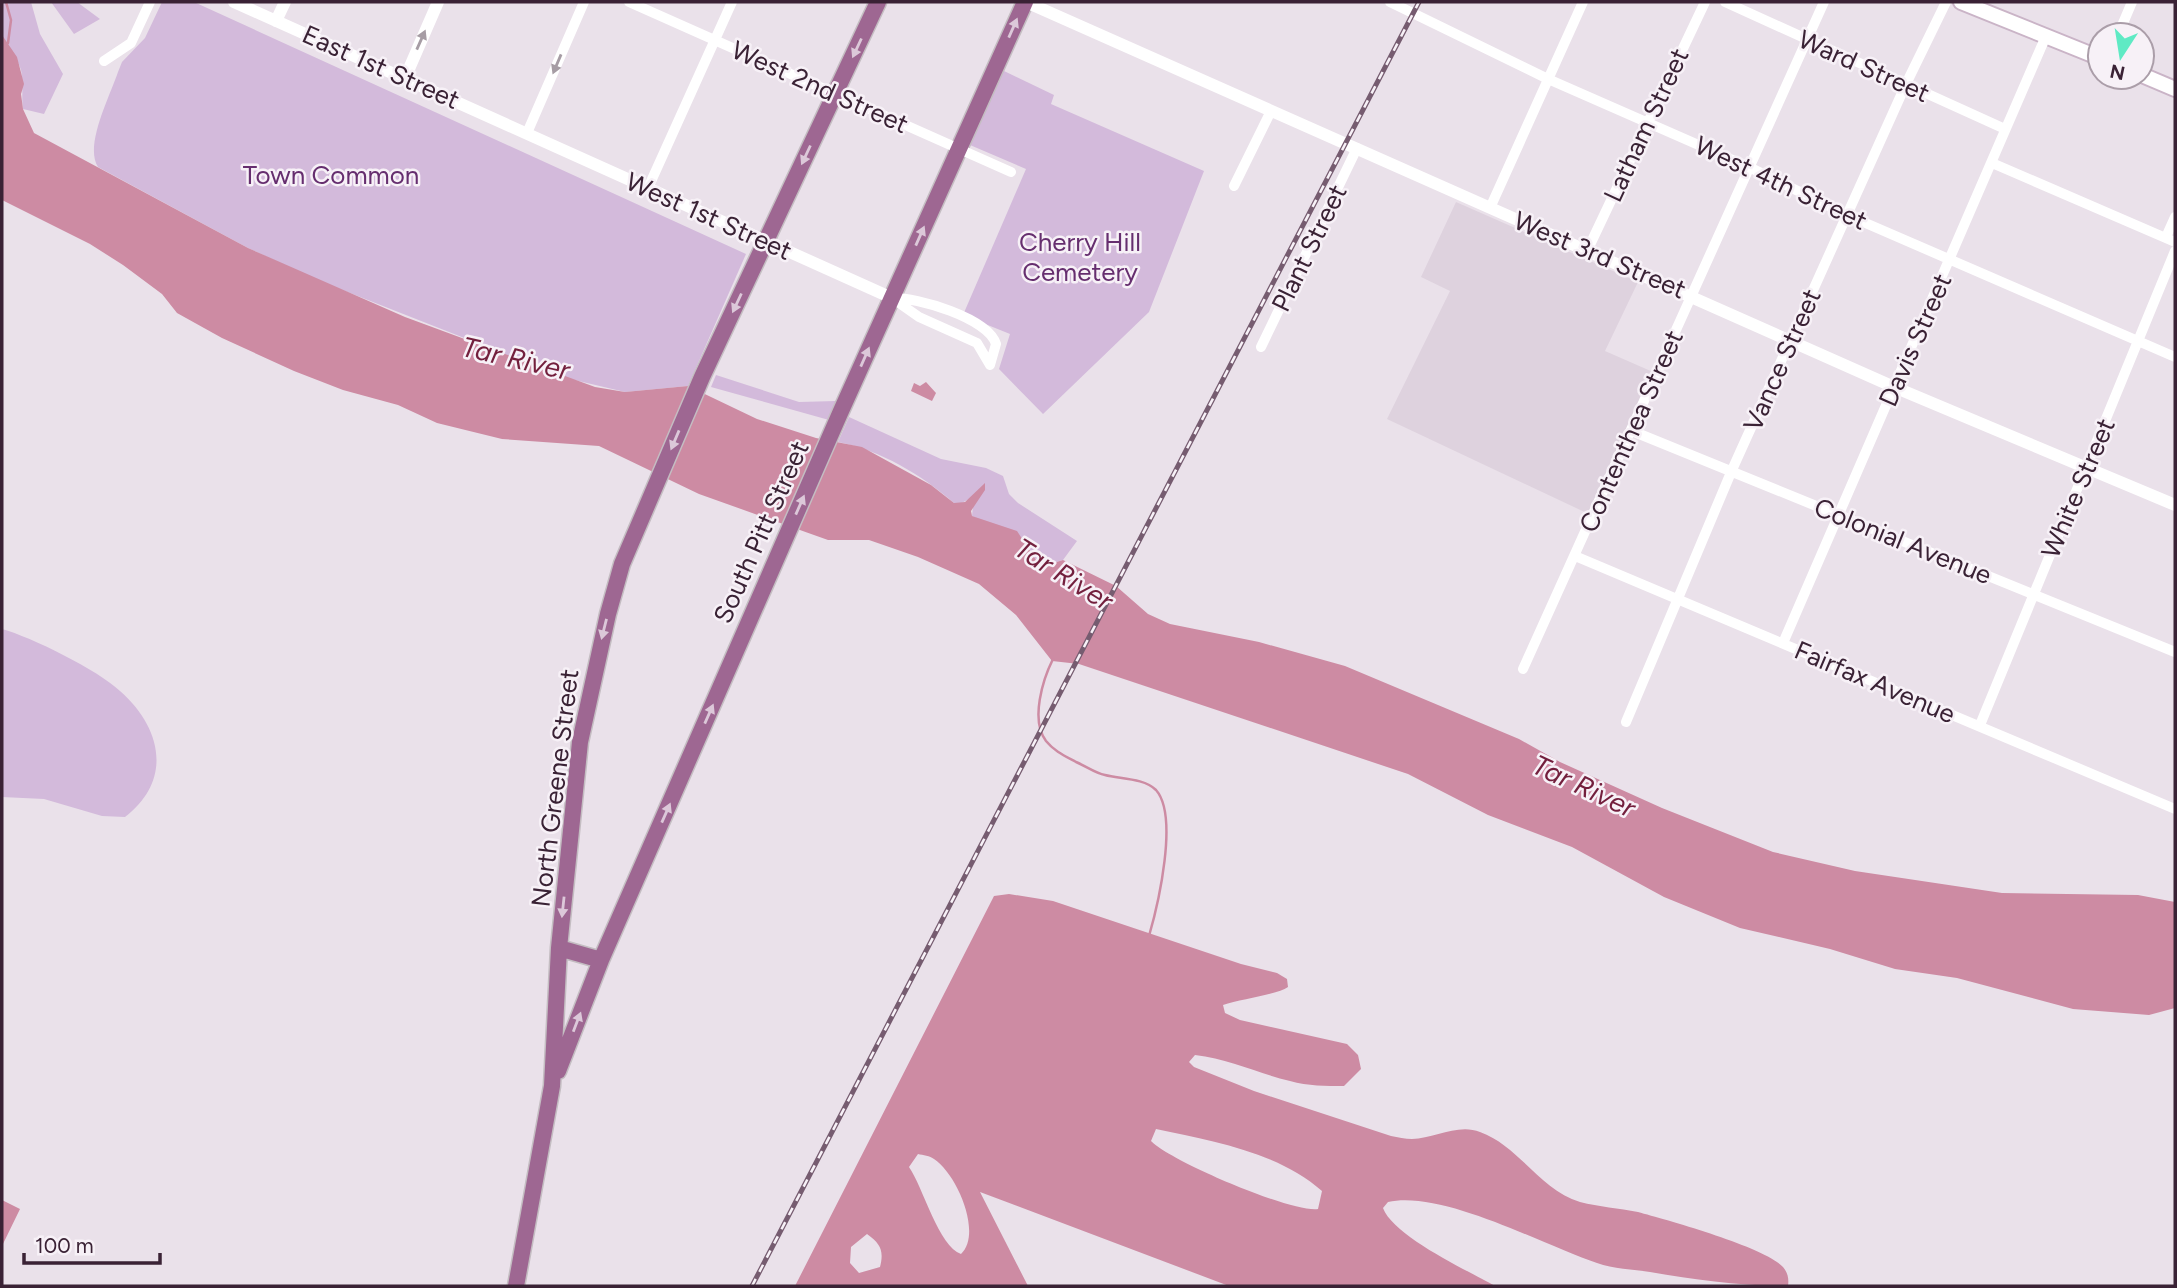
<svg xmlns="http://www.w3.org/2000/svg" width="2177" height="1288" font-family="Figtree,sans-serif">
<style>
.built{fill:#ded2de}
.green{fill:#d3badb}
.water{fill:#cd8ba3;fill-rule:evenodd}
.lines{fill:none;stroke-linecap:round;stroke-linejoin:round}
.stream{stroke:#cd8ba3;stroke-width:2.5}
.secondary-casing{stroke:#cab4c7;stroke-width:18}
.primary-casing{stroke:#c4bdc2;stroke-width:19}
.minor{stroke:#fff;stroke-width:10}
.tertiary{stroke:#fff;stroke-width:12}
.secondary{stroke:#fff;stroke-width:14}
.primary{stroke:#9e6792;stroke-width:16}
.rail-casing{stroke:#765c70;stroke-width:5}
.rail{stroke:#f7f1f7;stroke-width:2.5;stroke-dasharray:8;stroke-linecap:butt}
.oneway{fill:#dcc8d9}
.oneway2{fill:#a69ca4}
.labels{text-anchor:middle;stroke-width:5;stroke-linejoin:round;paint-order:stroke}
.street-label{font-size:26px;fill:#3a2235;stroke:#f7f1f7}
.park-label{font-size:26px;fill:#662e6f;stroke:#f7f1f7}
.water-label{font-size:28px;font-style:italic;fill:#731f3d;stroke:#f7f1f7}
</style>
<rect width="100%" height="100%" fill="#eae1ea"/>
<path class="built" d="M1456,202L1638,282L1605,351L1653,372L1591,515L1387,419L1450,291L1421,277Z"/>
<path class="green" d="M2,2H31L40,34L63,74L44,114L23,109C21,95 24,84 21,70C17,56 7,48 2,36C0,27 2,11 2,2Z
M51,2H77L100,19L74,34Z
M162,2H194L746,254L688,386L625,392L566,378L317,280L248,248L98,167C84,146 110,96 118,72L122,62L145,38Z
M1002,70L1054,95L1051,104L1204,171L1149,312L1043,414L999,369L1010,334L963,315L1026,169L970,145Z
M716,375L799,402L836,401V410L829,420L711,387Z
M849,417L941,459L986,468L1003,476L1009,494L1018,503L1077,541L1063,560L1044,566C1032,560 1032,548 1023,540C1006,527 989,526 972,516L973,506L969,499L960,504L954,503C922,475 880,450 838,442Z
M2,629C31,637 98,670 120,691C162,728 173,780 125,817L102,816L44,799L2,797Z"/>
<path class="water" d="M2,35L17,57L24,84L21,94L23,109L34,133L248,248L405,317L595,387L625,392L688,386L757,419L816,438L862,447L931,485L954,503L965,502L985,483V490L971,511L972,516L1017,531L1038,563L1044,566L1063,560L1116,586L1148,614L1170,624L1259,642L1345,666L1519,739L1560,762L1662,808L1773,852L1855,871L2002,893L2138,895L2175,902V1008L2149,1015L2073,1009L1957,978L1895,969L1830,949L1740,928L1664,897L1572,847L1488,815L1408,774L1079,664L1052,661L1016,615L979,584L918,557L869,540H828L699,494L599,446L502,439L437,423L398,405L343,390L294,371L222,338L177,313L162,294L123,265L90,244L2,200Z
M926,382L936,393L932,401L911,391L914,383L920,386Z
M1009,894L1053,901L1241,964L1277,973L1287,979L1288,987C1276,995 1240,999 1223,1005L1225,1013L1240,1020L1347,1044L1358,1055L1361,1069L1344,1086C1326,1086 1308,1086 1290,1081C1257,1073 1229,1059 1195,1055L1189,1062L1194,1067L1254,1091L1391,1136C1398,1137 1405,1139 1412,1139C1434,1138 1459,1123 1480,1132C1519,1146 1540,1190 1580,1202C1599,1207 1619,1208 1638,1212C1667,1220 1765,1247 1783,1267C1788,1273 1789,1279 1788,1286C1741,1286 1696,1280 1650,1272C1633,1269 1613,1269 1597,1263C1543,1245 1443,1190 1388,1202L1383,1208C1394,1237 1467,1270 1495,1286H1229L980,1192L1028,1286H795L994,896ZM1156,1129C1212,1141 1278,1152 1322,1191L1318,1209C1292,1213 1170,1161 1151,1141ZM918,1154C923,1155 930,1156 934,1159C956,1173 983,1233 961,1254C939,1247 923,1187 909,1167ZM867,1234C881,1244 884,1251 880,1267L859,1273L850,1263L851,1247Z
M2,1200L20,1209L2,1246Z"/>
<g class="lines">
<path class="stream" d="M6,2L11,20L8,43
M1053,659C1043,679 1030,720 1046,741C1054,751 1065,756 1076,762C1086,766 1095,773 1105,775C1120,779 1144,778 1156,790C1179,816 1158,905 1149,936"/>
<g class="secondary-casing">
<path id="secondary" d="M1961,2L2100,58
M2142,75L2175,89"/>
</g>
<g class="primary-casing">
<path id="primary" d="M559,948L601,960
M558,1071L601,960L841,411L1025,2
M516,1286L552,1086L559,948L580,742L608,614L622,564L702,377L878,2"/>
</g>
<path class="minor" d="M629,2L1011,172
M1390,2L1548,79L1751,168L1847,215L2175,357
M1725,2L2005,129
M2118,35L2132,2
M104,61L131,43L150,2
M527,133L584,2
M1992,163L2175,242
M1234,186L1271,111
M648,188L732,2
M1490,208L1583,2
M2166,237L2175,217
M1588,249L1705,2
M892,298C917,297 988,318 996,344L990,365
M892,298L919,317L977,343L990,365
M1261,347L1357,148
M1632,431L2175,652
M1575,556L2175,809
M1783,643L2046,36
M1523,669L1824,2
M1626,722L1732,470L1906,84L1946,2
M1980,725L2175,251"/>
<path class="tertiary" d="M234,2L892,298
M1026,2L1894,387L2175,505
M276,21L285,2
M405,78L438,2"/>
<use href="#secondary" class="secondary"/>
<use href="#primary" class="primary"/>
<g class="rail-casing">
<path id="rail" d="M752,1286L1419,2"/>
</g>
<use href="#rail" class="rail"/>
</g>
<defs><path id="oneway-solid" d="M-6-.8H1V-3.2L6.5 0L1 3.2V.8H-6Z" transform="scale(1.75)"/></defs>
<g class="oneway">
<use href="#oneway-solid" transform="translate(1013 28) rotate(-66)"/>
<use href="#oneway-solid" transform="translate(857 48) rotate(115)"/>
<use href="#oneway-solid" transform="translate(806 155) rotate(115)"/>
<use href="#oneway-solid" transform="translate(920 236) rotate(-66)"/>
<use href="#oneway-solid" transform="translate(737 303) rotate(115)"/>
<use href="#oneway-solid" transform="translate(865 357) rotate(-66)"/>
<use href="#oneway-solid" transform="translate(675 440) rotate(113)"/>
<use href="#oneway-solid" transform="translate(800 505) rotate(-66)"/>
<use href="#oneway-solid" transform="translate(604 629) rotate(104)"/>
<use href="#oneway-solid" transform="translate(709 714) rotate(-66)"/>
<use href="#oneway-solid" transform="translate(666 813) rotate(-66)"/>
<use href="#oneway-solid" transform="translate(563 907) rotate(96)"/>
<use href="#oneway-solid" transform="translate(577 1022) rotate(-69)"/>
</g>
<g class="oneway2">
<use href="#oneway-solid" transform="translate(421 40) rotate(-66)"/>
<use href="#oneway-solid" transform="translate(557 64) rotate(113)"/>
</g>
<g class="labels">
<g class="street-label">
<text transform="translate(1864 66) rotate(24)" y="9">Ward Street</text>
<text transform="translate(381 67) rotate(24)" y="9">East 1st Street</text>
<text transform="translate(820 87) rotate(24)" y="9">West 2nd Street</text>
<text transform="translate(1646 125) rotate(-65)" y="9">Latham Street</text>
<text transform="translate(1781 183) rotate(25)" y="9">West 4th Street</text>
<text transform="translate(709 216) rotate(24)" y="9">West 1st Street</text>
<text transform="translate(1309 248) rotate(-64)" y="9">Plant Street</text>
<text transform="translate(1600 255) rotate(23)" y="9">West 3rd Street</text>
<text transform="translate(1915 340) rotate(-66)" y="9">Davis Street</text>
<text transform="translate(1782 360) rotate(-66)" y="9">Vance Street</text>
<text transform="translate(1631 431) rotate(-66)" y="9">Contenthea Street</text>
<text transform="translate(2078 488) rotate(-67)" y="9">White Street</text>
<text transform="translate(761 532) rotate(-66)" y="9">South Pitt Street</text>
<text transform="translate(1903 541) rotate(22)" y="9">Colonial Avenue</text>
<text transform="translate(1875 682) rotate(23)" y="9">Fairfax Avenue</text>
<text transform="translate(555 788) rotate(-83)" y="9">North Greene Street</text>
</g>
<g class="park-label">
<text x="331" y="184">Town Common</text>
<text x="1080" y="251">Cherry Hill<tspan x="1080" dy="30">Cemetery</tspan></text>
</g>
<g class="water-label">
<text transform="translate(516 358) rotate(13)" y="10">Tar River</text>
<text transform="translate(1064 574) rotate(32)" y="10">Tar River</text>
<text transform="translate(1584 786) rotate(25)" y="10">Tar River</text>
</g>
</g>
<rect width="2177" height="1288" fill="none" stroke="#3a2235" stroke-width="7"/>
<g transform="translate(2121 56) rotate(192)"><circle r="33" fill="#f7f1f7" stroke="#ab9ea9" stroke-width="2"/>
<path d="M0-5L12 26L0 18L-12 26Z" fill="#5feac4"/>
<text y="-10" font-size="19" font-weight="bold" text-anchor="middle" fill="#3a2235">N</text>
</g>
<path d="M24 1253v10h136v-10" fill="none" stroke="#3a2235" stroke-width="3.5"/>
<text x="35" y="1253" font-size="21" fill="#3a2235" stroke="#f7f1f7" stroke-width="5" paint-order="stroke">100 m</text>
</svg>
